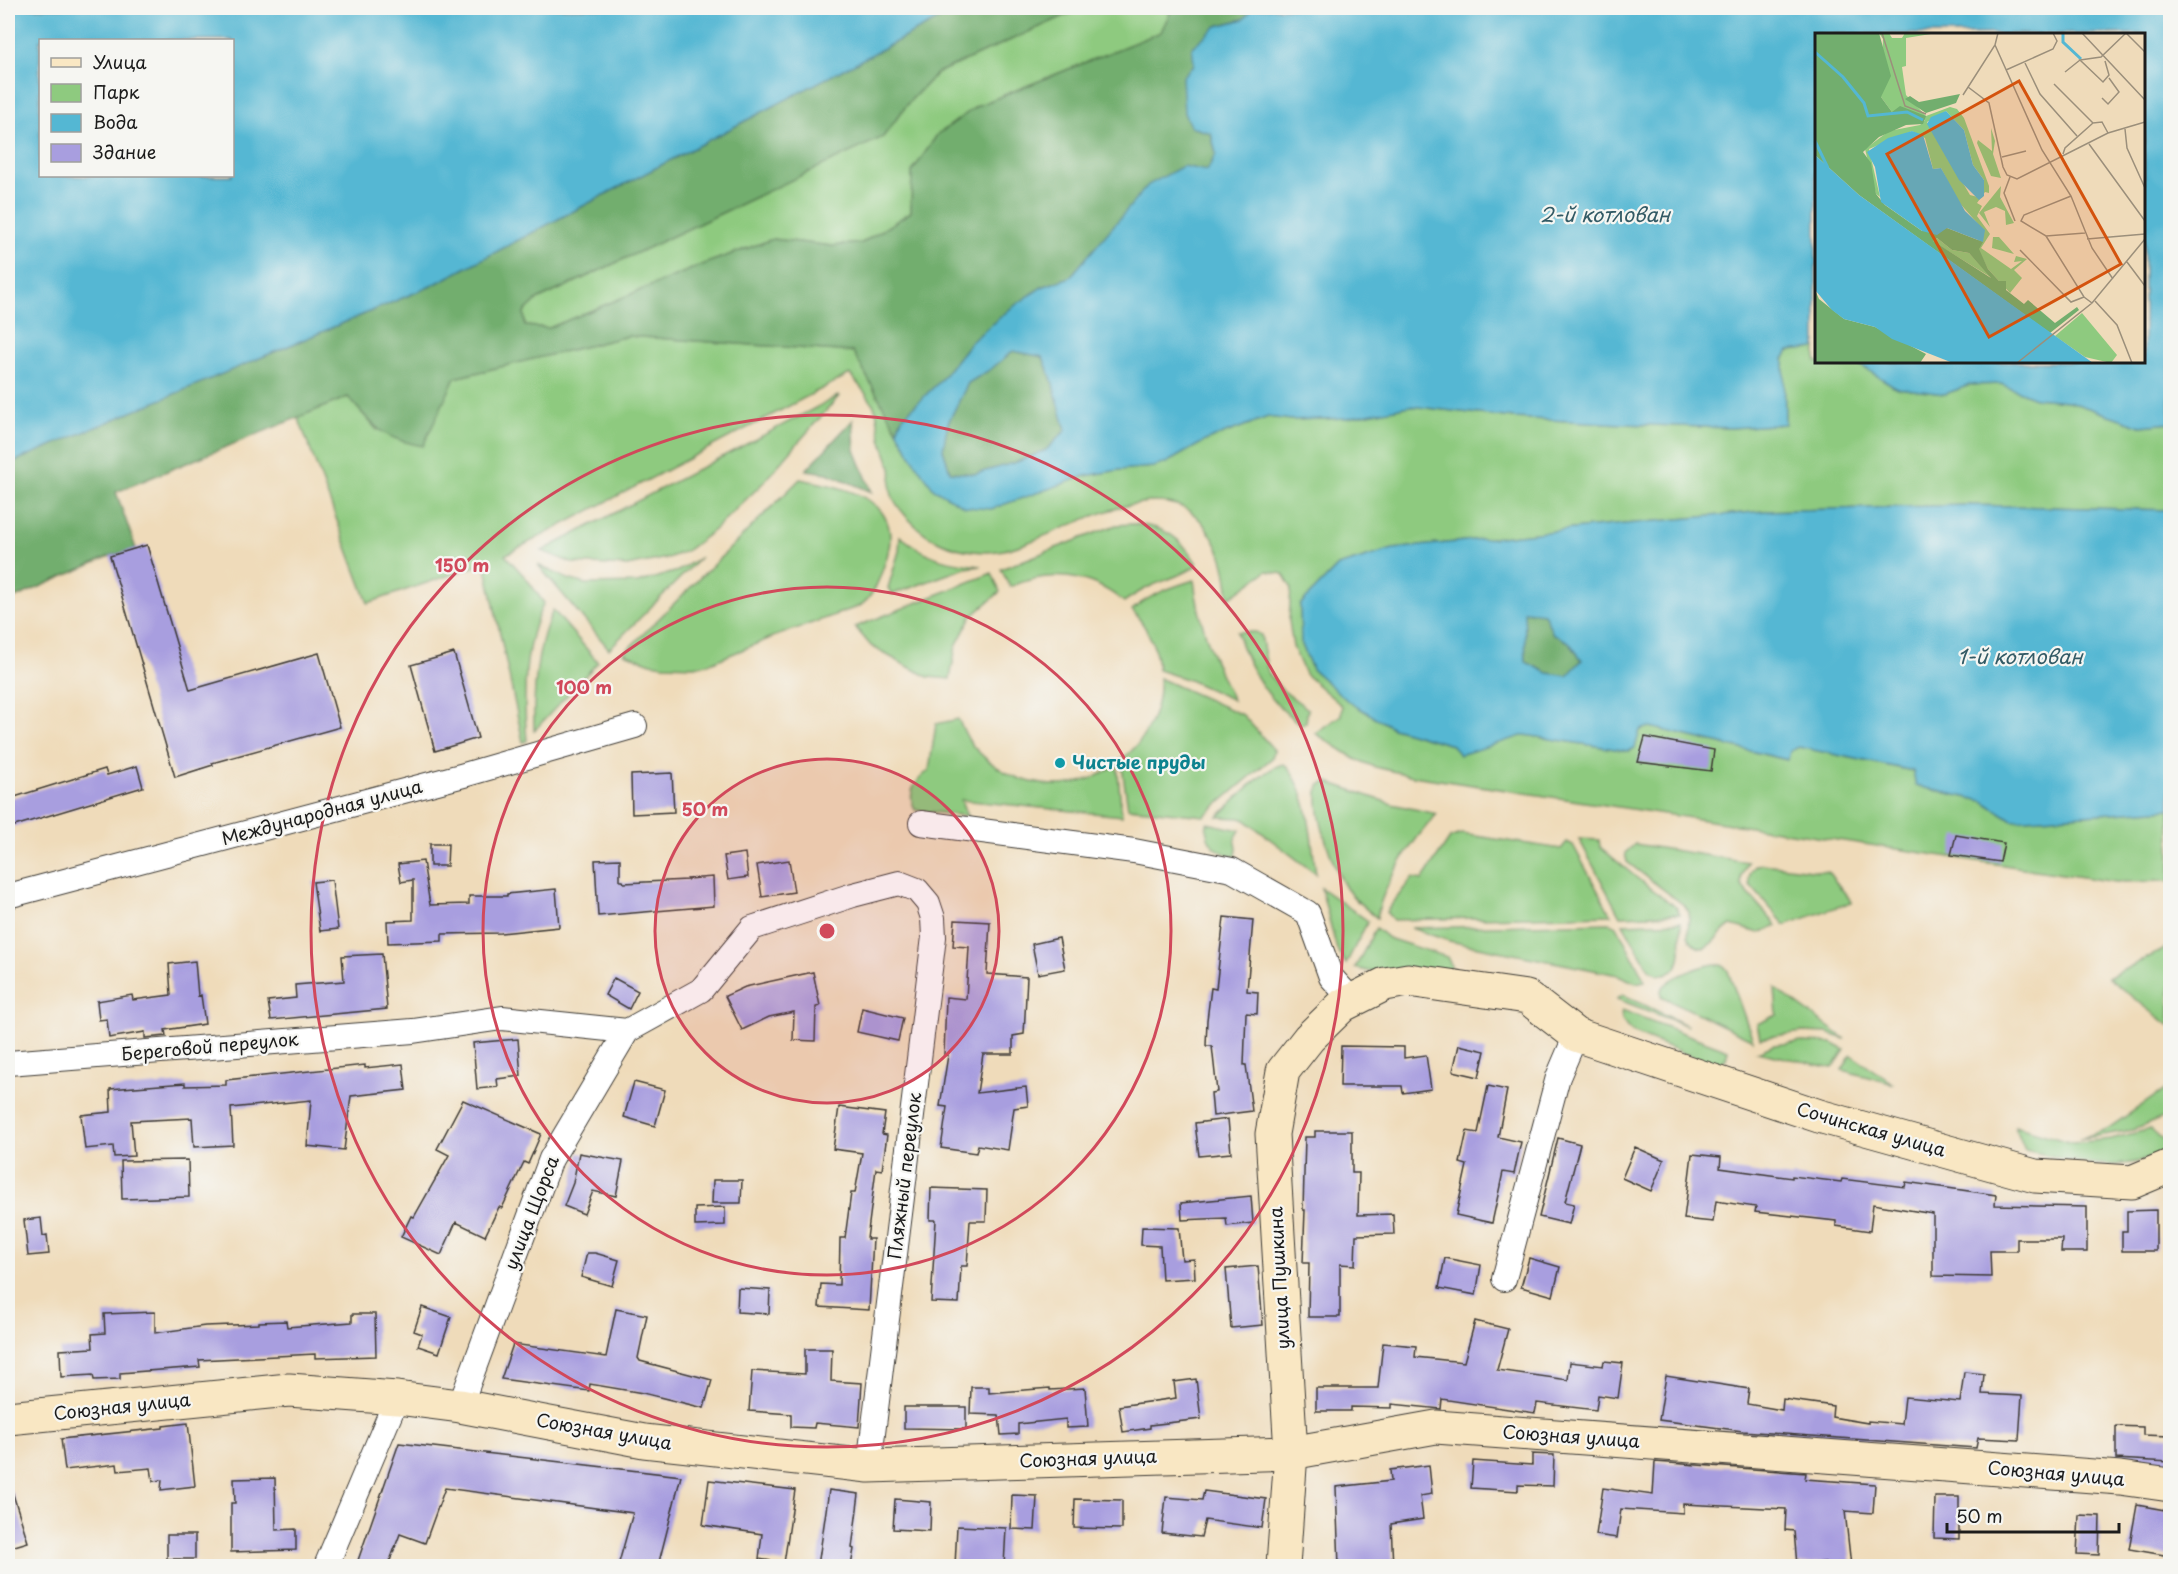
<svg xmlns="http://www.w3.org/2000/svg" width="2178" height="1574" font-family="'Playpen Sans',sans-serif">
<style>
.green{fill:#8eca7f;stroke:#55734e;stroke-width:1.5}
.forest{fill:#72ae6e;stroke:#476545;stroke-width:1.5}
.water{fill:#54b7d3;stroke:#386a78;stroke-width:1.5;fill-rule:evenodd}
.building{fill:#a89edf}
.lines{fill:none;stroke-linecap:round;stroke-linejoin:round}
.street-casing{stroke:#3c3934;stroke-width:26}
.secondary-casing{stroke:#3c3934;stroke-width:35}
.street{stroke:#fff;stroke-width:24}
.secondary{stroke:#f9e7c3;stroke-width:33}
.ring{fill:none;stroke:#d1495b;stroke-width:3}
.culture-dot{fill:#0f9aa8;stroke:#f6f6f2;stroke-width:2}
.labels{text-anchor:middle;stroke-width:4.5;stroke-linejoin:round;paint-order:stroke}
.culture-label{font-size:18px;font-weight:bold;fill:#0d838f;stroke:#f6f6f2;text-anchor:start}
.street-label{font-size:18px;fill:#1c1c1c;stroke:#f6f6f2}
.water-label{font-size:20px;font-style:italic;fill:#325a65;stroke:#f6f6f2}
.inset-river{fill:none;stroke:#54b7d3;stroke-width:3}
.inset-road{fill:none;stroke:#9b8f7b;stroke-width:1.5}
.view{fill:#d4530e;fill-opacity:0.15;stroke:#d4530e;stroke-width:3}
.inset-edge{fill:none;stroke:#1c1c1c;stroke-width:3}
.centre{fill:#d1495b;stroke:#f6f6f2;stroke-width:3}
.ring-label{font-size:18px;text-anchor:middle;font-weight:bold;fill:#d1495b;stroke:#f6f6f2;stroke-width:4.5;stroke-linejoin:round;paint-order:stroke}
</style>
<rect width="100%" height="100%" fill="#f6f6f2"/>
<filter id="ink" filterUnits="userSpaceOnUse"><feTurbulence type="fractalNoise" baseFrequency=".0167" numOctaves="2"/><feDisplacementMap in="SourceGraphic" scale="12" xChannelSelector="R" yChannelSelector="G"/><feConvolveMatrix kernelMatrix="1 2 1 2 8 2 1 2 1" color-interpolation-filters="sRGB"/></filter>
<filter id="wash" filterUnits="userSpaceOnUse"><feTurbulence type="fractalNoise" baseFrequency=".008" numOctaves="4" result="noise"/><feDisplacementMap in="SourceGraphic" scale="24" xChannelSelector="R" yChannelSelector="G"/><feGaussianBlur stdDeviation="1.35" result="paint"/><feColorMatrix in="noise" values="0 0 0 0 0 0 0 0 0 0 0 0 0 0 0 0 0 1.4 0 .05"/><feComposite in="paint" operator="in"/></filter>
<g filter="url(#wash)">
<rect width="100%" height="100%" fill="#efdbba"/>
<path class="green" d="M1082,8H1170L1171,11L1161,32L977,106L937,135L912,172L911,212L862,243L832,246L773,239L704,264L549,328L525,326L524,312L537,300L883,137L909,102L937,73Z
M628,336L853,352L916,464L991,509L1085,476L1119,470L1154,467L1166,463L1207,440L1268,417L1291,420L1347,418L1410,406L1514,418L1624,424L1731,428L1785,424L1784,359L1789,351L1816,348V362H1855L1897,388L1945,394L1970,385L2001,384L2035,398L2068,401L2141,426L2170,423V510L1967,505L1765,511L1582,528L1393,549L1338,566L1300,605L1301,642L1312,669L1349,702L1393,728L1452,745L1525,735L1628,751L1632,750L1640,730L1650,727L1787,760L1790,751L1799,747L1913,771L1917,786L1983,801L2012,820L2170,809V881L2115,882L1413,776L1375,767L1355,759L1315,733L1341,715L1342,706L1305,674L1293,647L1289,621L1291,587L1283,574L1267,571L1229,598C1226,568 1223,551 1205,526C1159,463 1053,543 998,551C976,554 951,549 932,538C919,531 893,506 891,491C889,484 893,476 891,468C888,457 882,445 880,434C878,426 878,418 876,411C872,398 858,385 850,374L505,555L527,579L544,603C523,644 523,696 527,741L523,742L485,563L368,603L298,417L348,397L377,430L454,378Z
M840,395L760,486L713,531L686,551L668,558L627,566L572,563L542,551Z
M800,479C847,488 908,499 885,563C879,580 874,596 860,606L773,637L708,664L694,666L664,665L651,663L624,653Z
M1133,524C1164,526 1181,537 1197,564C1191,573 1161,581 1149,587C1141,591 1132,596 1124,602C1091,574 1048,569 1010,587L1001,569L1116,525Z
M900,536C930,559 945,562 981,566L965,568L893,594L888,588L899,551Z
M701,557L609,649L538,565L568,579L586,584L637,583L678,571Z
M992,573L1000,592L972,616L956,646L950,679L928,677L903,664L871,646L855,627Z
M1194,580C1199,623 1213,662 1233,700L1189,680L1158,670C1157,647 1147,627 1132,610C1150,594 1172,587 1194,580Z
M553,610L598,662L534,731C533,691 536,646 553,610Z
M1237,632H1256L1261,635L1268,673L1281,689L1308,709L1306,722L1302,725C1270,705 1247,667 1237,632Z
M1159,678L1243,715L1274,750L1272,758L1204,816L1128,808L1121,760C1146,742 1161,708 1159,678Z
M958,719C963,728 967,740 974,747C1012,789 1071,798 1117,764L1122,816L961,800L967,816L915,810C906,791 915,782 929,770L936,724Z
M1284,764C1310,789 1311,840 1316,874L1245,820L1240,818L1218,817C1232,803 1265,767 1284,764Z
M1328,782L1392,804L1437,814C1414,839 1382,884 1377,918C1366,909 1354,900 1346,888C1332,865 1313,812 1319,785Z
M1207,823L1240,830L1235,839L1237,847L1236,857C1218,853 1204,843 1207,823Z
M1462,834L1561,849L1567,842L1573,845L1611,915L1393,920L1386,912L1412,878L1422,880L1450,838Z
M1579,839L1599,840L1600,847L1637,878L1676,907L1680,914L1620,916Z
M1635,844L1748,862L1741,877V885L1777,926L1759,933L1731,925C1715,934 1705,965 1688,936L1689,912L1685,906L1627,862L1625,853Z
M1763,864L1828,872L1852,902L1785,925L1750,885C1748,876 1750,872 1756,865Z
M1321,888L1368,921L1346,964L1337,950Z
M1681,922C1680,934 1683,964 1673,971C1668,974 1663,974 1658,975L1649,969L1623,924Z
M1610,923L1617,926L1645,981L1636,983L1618,975L1449,941L1411,928Z
M1376,928L1388,938L1447,957L1451,965L1450,970L1428,977L1367,971L1355,968Z
M2170,946V1026L2108,978Z
M1715,964L1724,966L1728,971L1753,1040L1661,996V990C1668,977 1701,966 1715,964Z
M1775,988L1845,1039L1827,1033L1803,1032L1760,1038L1757,1024L1777,1015Z
M1623,995H1624L1688,1026L1617,999Z
M1622,1010L1728,1050L1726,1059L1715,1066L1632,1032C1626,1027 1619,1019 1622,1010Z
M1802,1042L1832,1043L1845,1050L1833,1068L1757,1052L1774,1045Z
M1851,1055L1894,1084L1842,1070Z
M2170,1086V1115L2133,1130L2079,1139L2107,1129Z
M2015,1126L2072,1143L2111,1139L2150,1129L2170,1147V1150C2121,1176 2077,1162 2025,1150Z"/>
<path class="forest" d="M960,8H1082L937,73L909,102L883,137L537,300L524,312L525,326L549,328L704,264L773,239L832,246L862,243L911,212L912,172L937,135L977,106L1161,32L1171,11L1170,8H1253L1244,19L1217,26L1195,64L1184,113L1191,127L1211,133L1216,154L1207,171L1183,166L1102,240L1070,277L1042,287L1010,309L971,342L939,382L902,418L897,430L853,352L628,336L455,378L423,446C380,438 376,428 348,397L116,492L136,549L110,556L8,601V464L431,286Z
M1013,351L1043,357L1051,377L1066,430L1046,450L1017,462L975,474L950,472L943,449L948,423L968,383L991,369Z
M853,420L855,450L872,492L827,473L806,470Z
M1524,611L1544,613L1553,634L1569,642L1582,660L1567,677L1548,673L1526,662Z"/>
<path class="water" d="M8,8H960L431,286L8,464ZM40,40H232V176H40Z
M1253,8H2170V423L2141,426L2068,401L2035,398L2001,384L1970,385L1945,394L1897,388L1855,362H2144V34H1816V348L1789,351L1784,359L1785,424L1731,428L1624,424L1514,418L1410,406L1347,418L1291,420L1268,417L1207,440L1166,463L1154,467L1119,470L1085,476L991,509L965,507L934,489L916,464L897,430L902,418L939,382L971,342L1010,309L1042,287L1070,277L1148,185L1183,166L1207,171L1216,154L1211,133L1191,127L1184,113L1182,77L1194,64L1192,47L1217,26L1244,19ZM1013,351L1043,357L1051,377L1066,430L1046,450L1017,462L975,474L950,472L943,449L948,423L968,383L991,369Z
M1967,505L2170,510V809L2012,820L1983,801L1916,786L1913,771L1799,747L1790,751L1788,760L1650,727L1640,730L1635,748L1628,751L1525,735L1459,755L1452,745L1393,728L1349,702L1312,669L1301,642L1300,605L1338,566L1393,549L1582,528L1765,511ZM1524,611L1544,613L1553,634L1569,642L1582,660L1567,676L1548,673L1526,662Z"/>
<g id="blocks">
<path class="building" d="M147,545L190,690L319,653L340,727L212,763L213,765L175,777L110,556Z
M454,653L478,738L435,751L411,665Z
M1645,737L1714,750L1711,771L1638,762Z
M137,766L143,787L8,828V799L105,769L107,775Z
M672,773L674,812L632,814L631,775Z
M1956,835L2004,843L2000,862L1951,855Z
M430,844H448L447,866H430Z
M745,853L748,877L728,880L724,856Z
M620,859V881H623L624,883L687,880V879L713,877L714,906L598,916L595,860Z
M789,860L794,892L762,897L757,865Z
M423,861L430,905L469,904V896H507V894L556,889L559,927L501,933L442,934V941L388,943L387,921L413,920V880L401,882L398,864Z
M332,880L338,929L320,931L313,882Z
M1224,917L1253,920L1247,991L1258,992L1257,1014L1246,1013L1244,1065H1246L1252,1111L1213,1116L1211,1093L1217,1092L1212,1046H1206L1207,1020L1211,988L1216,989Z
M955,920L990,922L987,974L1027,977L1024,1034L1013,1036V1054H983L977,1093L1026,1087L1028,1106L1014,1108L1008,1150L978,1145L976,1153L941,1148L947,1107L940,1106L948,1055H944L946,997L966,999L969,947L953,946Z
M1059,938L1065,969L1038,974L1032,944Z
M382,954L387,1009L271,1020L268,1001L296,998L295,985L344,981L342,956Z
M195,961L198,996L201,995L205,1024L165,1030L166,1036L145,1038V1032L109,1038L107,1019L99,1020L97,1001L132,995L133,1000L171,995L169,964Z
M813,972L820,1006L816,1007L815,1041L793,1040L794,1012L769,1017L742,1030L725,996L745,987Z
M614,978L638,991L629,1009L605,995Z
M862,1008L903,1018L898,1041L857,1032Z
M518,1039L521,1076L497,1079L498,1087L477,1089L473,1043Z
M1459,1045L1485,1051L1479,1077L1453,1071Z
M1341,1046L1404,1047V1058L1426,1055L1431,1089L1403,1093L1402,1086H1340Z
M403,1064L406,1090L351,1096L344,1150L307,1146L311,1100L231,1108L233,1145L194,1147L192,1118L131,1121L134,1156L114,1157L113,1146L85,1149L81,1115L111,1112L110,1089L185,1083V1086L226,1085V1080L365,1065V1068Z
M634,1082L665,1090L655,1126L624,1117Z
M1488,1086L1507,1090L1498,1137L1521,1142L1514,1174L1503,1172L1492,1223L1456,1215L1467,1165L1460,1163L1467,1131L1478,1133Z
M463,1100L541,1134L528,1164L524,1162L502,1208L499,1207L485,1236L456,1222L441,1255L401,1237L411,1216L414,1217L449,1155L437,1149Z
M839,1107L885,1113L882,1134L887,1135L882,1170L876,1169L867,1239H873L869,1310L819,1307L821,1284L839,1285L840,1238H845L851,1193H855L862,1153L833,1149Z
M1228,1119L1231,1153L1199,1156L1195,1123Z
M1315,1131H1352V1173H1359L1358,1215L1393,1214L1394,1234L1356,1235L1355,1265L1340,1264V1317H1308L1309,1263H1303L1305,1210H1303L1305,1137H1315Z
M1558,1138L1580,1144L1565,1202L1574,1204L1569,1224L1539,1217Z
M1635,1147L1664,1160L1651,1191L1622,1178Z
M579,1153L623,1161L616,1196L593,1191L584,1214L564,1206L573,1183Z
M1692,1154L1721,1157L1720,1168L1792,1178V1176L1841,1182L1842,1179L1905,1187L1906,1182L1996,1195L1995,1205L2087,1207V1252H2061L2062,1239H2017V1251H1990L1991,1277L1933,1276V1214L1873,1204L1870,1231L1836,1226V1221L1755,1212L1756,1207L1716,1201L1713,1222L1684,1219Z
M188,1160L189,1197L122,1199L121,1161Z
M713,1180H742L741,1203H712Z
M931,1188L987,1190L986,1221H970L967,1266H961L959,1303L931,1302L936,1220H930Z
M1251,1196L1253,1223L1227,1226L1226,1218L1182,1220L1181,1203Z
M725,1207V1225L695,1226V1208Z
M2156,1210V1251H2122V1231H2127V1211Z
M41,1218L43,1236L47,1235L49,1254L28,1256L24,1220Z
M1142,1227L1179,1228L1182,1260L1194,1259L1195,1278L1162,1280L1160,1246L1141,1245Z
M587,1253H595L619,1260L612,1286L581,1277Z
M1445,1258L1481,1265L1476,1295L1439,1288Z
M1529,1258L1560,1267L1553,1296L1521,1287Z
M1258,1266L1263,1325L1231,1328L1226,1269Z
M738,1288L770,1290L769,1314L737,1312Z
M422,1307L451,1317L439,1353L418,1346L422,1334L414,1331Z
M616,1309L647,1315L638,1358L640,1361L712,1380L704,1408L643,1393L590,1384L589,1391L501,1379L513,1344L606,1357Z
M155,1312V1333L205,1326L259,1324V1322L286,1321L287,1327L352,1322V1314H375L376,1356L315,1358V1354L199,1360L200,1367L120,1373V1379L94,1380L93,1375L61,1377L60,1350L93,1348L92,1334L105,1333L104,1314Z
M1475,1321L1508,1329L1497,1370L1568,1380L1570,1362L1603,1366L1604,1361L1623,1363L1618,1398L1598,1395L1596,1410L1537,1403L1535,1413L1442,1399L1441,1409L1392,1404V1408L1351,1407V1411H1316V1388H1378L1383,1343L1416,1346L1415,1357L1464,1362Z
M805,1349H832L831,1381L862,1383L859,1427L815,1423L814,1428L791,1427V1414L749,1411L752,1371L805,1374Z
M1964,1372L1984,1374L1982,1394L2022,1396L2019,1440L1978,1438L1976,1448L1743,1431L1659,1420L1666,1376L1749,1389L1747,1404L1782,1410L1783,1399L1833,1406L1832,1417L1868,1423V1421L1902,1424L1905,1397L1960,1402Z
M1196,1379L1201,1419L1150,1425V1428L1123,1432L1119,1406L1176,1398L1174,1382Z
M971,1387H989V1393L1050,1388V1390L1085,1388L1088,1427L1066,1428V1419L1018,1424V1434L1001,1435L999,1415L970,1414Z
M904,1407H966V1429L904,1428Z
M188,1423L195,1486L161,1490L162,1480L153,1481L151,1468L118,1471L117,1464L65,1470L61,1439L163,1428V1426Z
M2116,1426L2143,1427V1435L2170,1436V1462L2116,1459Z
M399,1443L681,1476L658,1566H618L633,1513L445,1488L425,1543L400,1534L388,1566H356Z
M1532,1454L1554,1455L1553,1486L1518,1485V1491L1471,1488L1473,1461L1532,1465Z
M1655,1462L1806,1473L1805,1479L1875,1484L1873,1513L1845,1511L1851,1566H1826L1825,1562L1797,1565L1794,1531L1785,1530L1786,1509L1683,1504V1513L1621,1509L1617,1538L1596,1535L1603,1488L1653,1495Z
M1429,1465L1432,1494L1420,1496L1423,1519L1391,1524L1393,1566H1339L1336,1487L1391,1481L1390,1470Z
M275,1478L276,1530L296,1529V1550L231,1552V1503H235L234,1479Z
M709,1480L795,1490L784,1563L759,1559L762,1534L703,1525Z
M829,1490L859,1494L852,1548L854,1549L851,1566H818Z
M12,1491L28,1542L8,1548V1492Z
M1204,1491L1266,1499L1262,1528L1205,1520L1201,1537L1162,1533L1166,1497L1202,1500Z
M1012,1495L1037,1496L1035,1530L1011,1529Z
M1935,1497H1959V1539L1934,1538Z
M895,1499L931,1502L930,1531L893,1529Z
M1075,1499L1122,1500V1529L1074,1528Z
M2137,1505L2170,1511V1556L2129,1549Z
M2079,1515L2100,1516L2099,1555L2077,1554Z
M957,1526L1006,1528L1004,1566H955Z
M167,1535H195V1559H167Z"/>
</g>
</g>
<g filter="url(#ink)">
<use href="#blocks" fill-opacity="0" stroke="#3c3934" stroke-width="1.5"/>
<g class="lines">
<g class="street-casing">
<path id="street" d="M921,823L1134,851L1232,870L1308,913L1331,977L1352,1000
M8,896L464,775L635,726
M8,1063L413,1031L502,1018L627,1031
M1504,1279L1558,1077L1576,1035
M460,1406L551,1159L627,1031L701,990L752,928L853,895L899,883L917,890L928,903L933,918L934,937L869,1466
M326,1566L397,1398"/>
</g>
<g class="secondary-casing">
<path id="secondary" d="M8,1418L289,1390L397,1398L460,1406L644,1441L869,1466L1291,1453L1436,1427L2120,1478L2170,1485
M1283,1566L1291,1453L1272,1134L1283,1071L1309,1038L1343,1005L1385,984L1408,980L1527,997L1576,1035L1819,1116L2035,1176L2132,1182L2170,1166"/>
</g>
<use href="#street" class="street"/>
<use href="#secondary" class="secondary"/>
</g>
</g>
<circle cx="827" cy="931" r="172" fill="#d1495b" fill-opacity=".12"/>
<g class="ring">
<circle cx="827" cy="931" r="172"/>
<circle cx="827" cy="931" r="344"/>
<circle cx="827" cy="931" r="516"/>
</g>
<circle class="culture-dot" cx="1060" cy="763" r="6"/>
<g class="labels">
<g class="culture-label">
<text x="1072" y="769">Чистые пруды</text>
</g>
<g class="street-label">
<text transform="translate(322 813) rotate(-15)" y="6">Международная улица</text>
<text transform="translate(210 1047) rotate(-5)" y="6">Береговой переулок</text>
<text transform="translate(1871 1130) rotate(16)" y="6">Сочинская улица</text>
<text transform="translate(905 1176) rotate(-83)" y="6">Пляжный переулок</text>
<text transform="translate(532 1213) rotate(-69)" y="6">улица Щорса</text>
<text transform="translate(1280 1278) rotate(-93)" y="6">улица Пушкина</text>
<text transform="translate(122 1407) rotate(-6)" y="6">Союзная улица</text>
<text transform="translate(604 1432) rotate(10)" y="6">Союзная улица</text>
<text transform="translate(1571 1437) rotate(4)" y="6">Союзная улица</text>
<text transform="translate(1088 1459) rotate(-2)" y="6">Союзная улица</text>
<text transform="translate(2056 1474) rotate(5)" y="6">Союзная улица</text>
</g>
<g class="water-label">
<text x="1605" y="222">2-й котлован</text>
<text x="2020" y="664">1-й котлован</text>
</g>
</g>
<g transform="translate(1815 33)">
<rect width="330" height="330" fill="#efdbba"/>
<path d="M64,0H74L77,5H87L90,0H122L91,5V33L87,34L91,62L111,83L135,74L142,76L149,85L174,153V160L170,159L162,170L167,173L162,183L175,201L166,215L196,236L207,228L199,229L201,223L212,226L199,237L207,245L195,260L173,236L163,216V191L142,167L126,135L118,136L110,105L97,98L54,116L65,164L61,161L50,116L74,98L105,92L110,87L77,79L66,64L68,6ZM131,78L149,97L158,132L169,147L167,165L155,162L112,89ZM176,95L180,108L178,121L186,145L176,143L162,110L163,107L177,118ZM186,153L185,164L199,190L191,192L190,178L181,174L169,179L175,194L164,180ZM178,204H184L199,221L177,215ZM122,205L137,217L154,220L177,245L117,208ZM267,280L302,322L296,330L270,324L240,303Z" fill="#8eca7f" fill-rule="evenodd"/>
<path d="M0,0H64L76,43L66,64L77,79L85,73L111,83L108,91L91,92L64,104L48,119L56,130L61,161L70,172L107,198L132,195L168,209L164,216L173,236L184,248H191V257L209,271L213,267L240,290L262,274L264,277L235,300L44,162L0,122ZM122,205L137,217L154,220L176,245L118,208ZM145,61L141,70L111,80L90,66L95,63L104,69ZM0,257L4,266L29,286L60,294L111,321L105,330H0Z" fill="#72ae6e" fill-rule="evenodd"/>
<path d="M131,78L149,97L158,132L169,147V163L164,167L144,147L112,91L116,84ZM97,98L108,102L118,136L126,135L150,178L170,197L168,209L132,195L122,202L107,198L66,169L60,134L52,119L73,105ZM0,122L44,162L278,330H138L77,306L60,294L29,286L17,277L0,257Z" fill="#54b7d3"/>
<path class="inset-river" d="M248,0V9L266,26M0,19L28,44L49,70L53,83L92,79L108,87M0,108L13,135"/>
<path class="inset-road" d="M67,0L90,73L111,81M267,0L330,67M180,12L227,117L256,163L277,215L298,246M290,28L294,42L288,49L265,27L286,24L311,0L330,19M210,30L225,61L262,103M191,37L238,16L242,8L238,0M250,39L265,27M239,51L278,90L287,89L293,100M153,54L174,70L188,134L192,142L202,146L293,100L330,89M148,62L180,12L183,0M287,65L293,71L304,59L294,45M310,96L312,115L330,155M274,111L330,188M248,121L250,115L278,90M187,124L211,118M195,144L189,160L200,188M256,163L209,182L206,188L231,203L270,200M231,203L269,264L277,270M272,206L330,201M205,217L256,269L269,264M312,229L330,253M280,268L302,292L317,330M202,330L277,270L330,206"/>
<path class="view" d="M204,48L306,231L174,304L72,121Z"/>
<rect width="330" height="330" class="inset-edge"/>
</g>
<circle cx="827" cy="931" r="9" class="centre"/>
<g class="ring-label">
<text x="462" y="572">150 m</text>
<text x="584" y="694">100 m</text>
<text x="705" y="816">50 m</text>
</g>
<rect width="2178" height="1574" fill="none" stroke="#f6f6f2" stroke-width="30"/>
<rect x="39" y="39" width="195" height="138" fill="#f6f6f2" stroke="#9f9f9c" stroke-width="1.5"/>
<rect x="51" y="58" width="30" height="9" fill="#f9e7c3" stroke="#9f9f9c" stroke-width="1.5"/>
<text x="93" y="69" font-size="18" fill="#1c1c1c">Улица</text>
<rect x="51" y="84" width="30" height="18" fill="#8eca7f" stroke="#9f9f9c" stroke-width="1.5"/>
<text x="93" y="99" font-size="18" fill="#1c1c1c">Парк</text>
<rect x="51" y="114" width="30" height="18" fill="#54b7d3" stroke="#9f9f9c" stroke-width="1.5"/>
<text x="93" y="129" font-size="18" fill="#1c1c1c">Вода</text>
<rect x="51" y="144" width="30" height="18" fill="#a89edf" stroke="#9f9f9c" stroke-width="1.5"/>
<text x="93" y="159" font-size="18" fill="#1c1c1c">Здание</text>
<path d="M1947 1523v9h172v-9" fill="none" stroke="#1c1c1c" stroke-width="3"/>
<text x="1956" y="1523" font-size="18" fill="#1c1c1c" stroke="#f6f6f2" stroke-width="4.5" paint-order="stroke">50 m</text>
</svg>
